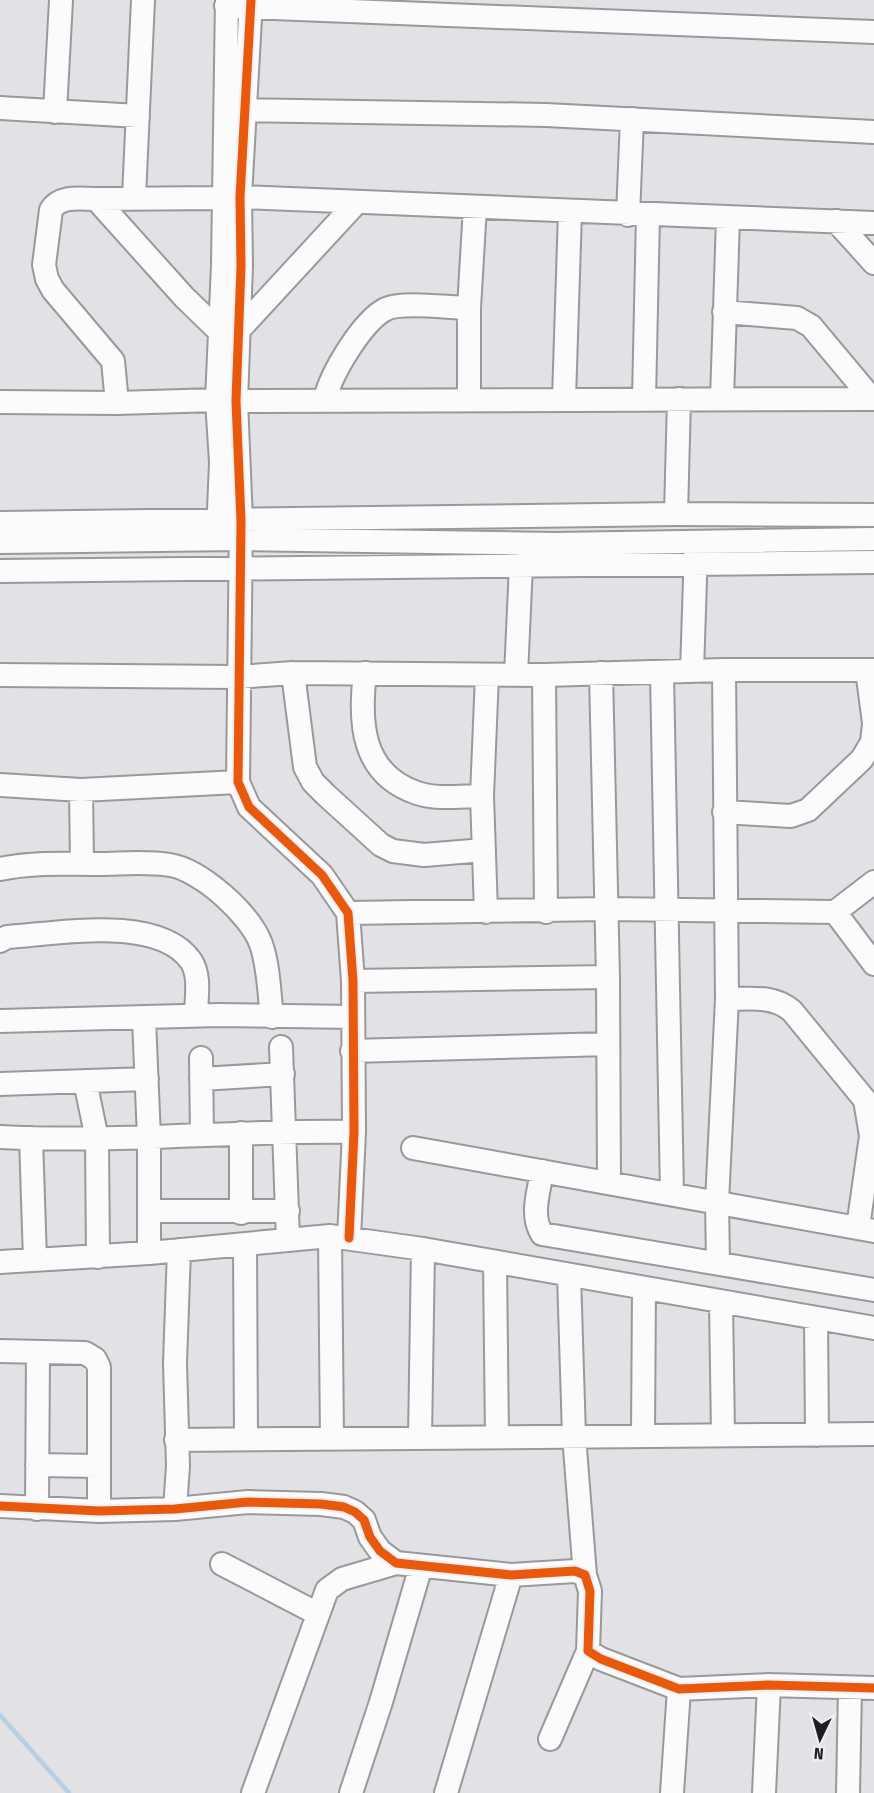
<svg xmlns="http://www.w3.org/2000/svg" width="874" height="1793" font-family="'Fira Sans Condensed',sans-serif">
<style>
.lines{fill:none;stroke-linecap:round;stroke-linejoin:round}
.stream{stroke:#b9cee0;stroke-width:4.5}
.minor-casing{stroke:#99999c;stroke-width:26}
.minor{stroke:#fbfbfb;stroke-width:22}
.cycleway-casing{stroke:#edeef6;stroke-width:13}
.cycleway{stroke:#e8590c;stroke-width:9}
</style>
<rect width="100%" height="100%" fill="#e2e2e6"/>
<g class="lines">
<path class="stream" d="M0,1715L69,1793"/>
<g class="minor-casing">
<path id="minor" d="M251,0L240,197L241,266L236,401L241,521L238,782L249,807L322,875L348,913L353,981L354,1132L349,1238
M226,6L874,32
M0,108L138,116
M244,110L546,115L874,132
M55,112L61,0
M134,197L143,0
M240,197L874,223
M96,199C80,199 60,195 51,210L44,265L47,279L53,290L113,361L117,403
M628,215L632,119
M836,221L874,263
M724,312L797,318L811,326L872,399
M219,331L184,297L96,199L222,198
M237,332L357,202
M325,399C331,374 362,321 386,309C403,301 449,308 469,308
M469,399V308L475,207
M564,399L570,212
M644,399L648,215
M722,399L728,219
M236,401L874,399
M0,402L117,403L217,400
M676,514L679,399
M0,523L676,514L874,515
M218,535L221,462L217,400L223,265L227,0
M0,542L239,539L554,544L874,539
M0,571L874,562
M867,670L874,723
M692,671L696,549
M293,673L305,767L313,782L326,795L381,845L393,851L424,855L484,850
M365,673C359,722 361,774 417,793C437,800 461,796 482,796
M601,673L608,977L609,1182
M662,674L672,1194
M0,675L238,677L293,673L544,675L724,670H874
M516,675L521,565
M544,675L546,912
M0,785L81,790L238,782
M81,790L82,863
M724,812L791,816L808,810L862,759L872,742L874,724
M0,869C32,862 64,864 96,864C121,864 145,861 170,865C201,870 250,914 261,944C269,967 269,993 272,1017
M486,912L482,796L487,675
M835,912L874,964
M348,913L607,909L835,912L874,882
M0,941L7,937C56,934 158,914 191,961C201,976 196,999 196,1015
M353,981L608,977
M727,999C751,999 773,995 792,1011L865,1100L871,1136L858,1227
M144,1019L149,1138V1253
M0,1021L219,1015L352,1017
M281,1047L288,1240
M352,1051L608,1044
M201,1058L202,1135
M201,1079L283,1074
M85,1081L97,1139L98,1257
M0,1084L147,1079
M0,1137C118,1143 236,1130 354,1132
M31,1138L35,1260
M413,1148L874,1231
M542,1171C539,1192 530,1215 542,1234L874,1290
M150,1211H288
M241,1213V1133
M330,1236L332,1438
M245,1244L246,1439
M0,1262L149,1253L330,1236L423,1249L874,1328
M495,1262L497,1437
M718,1263L717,1202L727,999L724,670
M569,1275L574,1436L585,1575
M721,1301L723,1435
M816,1318L817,1435
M0,1351L85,1353L95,1359L99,1367V1511
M643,1436L644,1288
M420,1438L423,1249
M176,1440L874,1434
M37,1465L98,1466
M0,1506L99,1511L175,1509L248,1502L321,1504L344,1507L355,1512L364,1520L370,1537L380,1551L396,1563L511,1575L575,1571L585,1575L590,1591L588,1651L601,1659L679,1689L769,1685L874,1688
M37,1509L38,1353
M175,1509L178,1466L175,1363L179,1250
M222,1564L318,1614
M550,1739L588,1651
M253,1793L327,1590L342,1579L396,1563
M351,1793L381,1702L421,1566
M446,1793L511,1575
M672,1793L679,1689
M764,1793L769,1685
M848,1793L850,1689"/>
</g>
<use href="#minor" class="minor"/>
<g class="cycleway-casing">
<path id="cycleway" d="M251,0L240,197L241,266L236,401L241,521L238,782L249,807L322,875L348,913L353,981L354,1132L349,1238
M0,1506L99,1511L175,1509L248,1502L321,1504L344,1507L355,1512L364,1520L370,1537L380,1551L396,1563L511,1575L575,1571L585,1575L590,1591L588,1651L601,1659L679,1689L769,1685L874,1688"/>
</g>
<use href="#cycleway" class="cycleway"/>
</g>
<g transform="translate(820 1739) rotate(185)" stroke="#edeef6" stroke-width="4.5" paint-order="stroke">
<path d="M0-4.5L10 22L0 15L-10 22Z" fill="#1e1f21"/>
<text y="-9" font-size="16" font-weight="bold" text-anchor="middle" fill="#1e1f21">N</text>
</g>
</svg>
